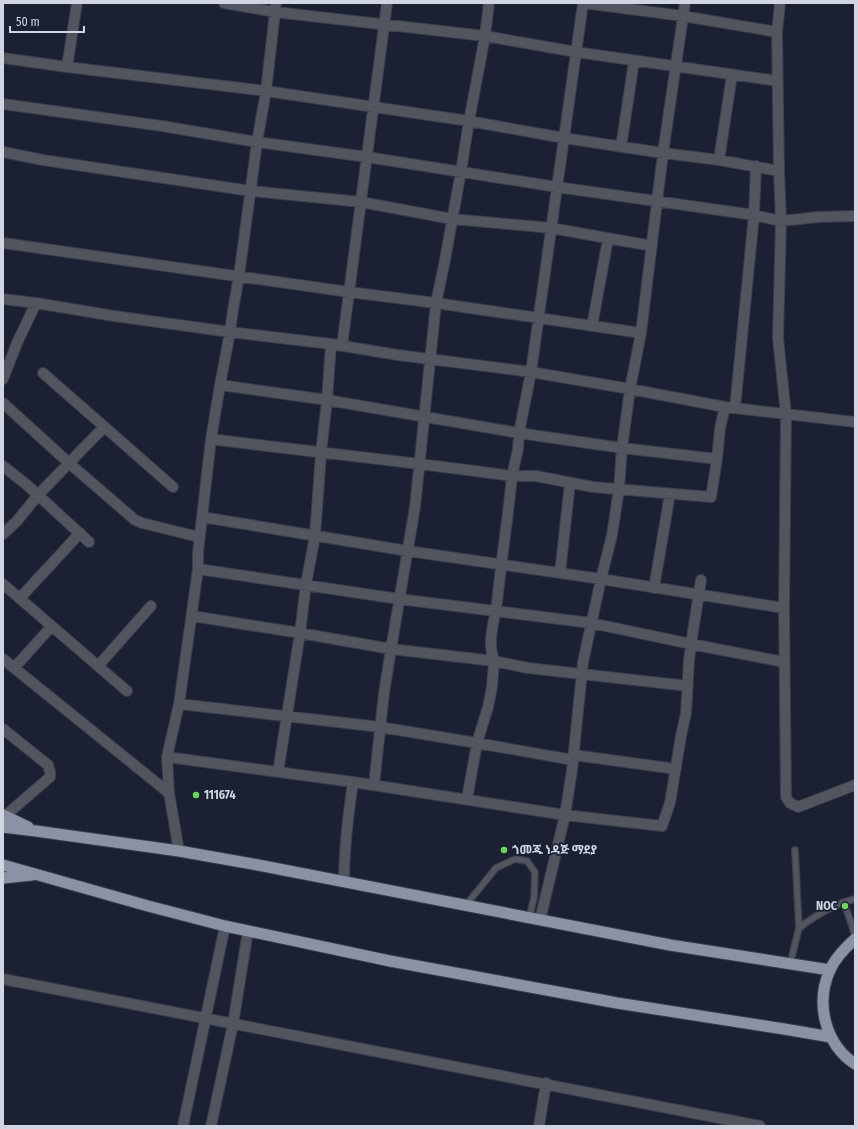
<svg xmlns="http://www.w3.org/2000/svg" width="858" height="1129" font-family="'Fira Sans Condensed','Noto Sans Ethiopic',sans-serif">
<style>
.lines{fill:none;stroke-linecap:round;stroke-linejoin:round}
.service-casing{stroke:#383e4e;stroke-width:8}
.minor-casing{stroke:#383e4e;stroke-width:12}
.trunk-casing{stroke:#383e4e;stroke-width:13}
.service{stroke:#52555e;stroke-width:5.5}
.minor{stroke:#52555e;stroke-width:10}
.trunk{stroke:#8a92a6;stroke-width:11}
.poi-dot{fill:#70d35f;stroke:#1b2132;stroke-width:1.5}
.labels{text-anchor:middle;stroke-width:3.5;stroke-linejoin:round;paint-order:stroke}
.poi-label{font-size:12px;font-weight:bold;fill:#d0d5e1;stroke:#1b2132;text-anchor:start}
</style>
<rect width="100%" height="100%" fill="#1b2132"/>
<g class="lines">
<g class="service-casing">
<path id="service" d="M795,850L799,928
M844,902L855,935
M466,905L496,868L515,859L527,861L535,872L534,898L529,918
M790,964L799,928C816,915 834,904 855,899"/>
</g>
<g class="minor-casing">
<path id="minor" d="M224,3L275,12L485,36L576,52L778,81
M583,3L531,372L519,433L518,449L512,476H536L593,487L711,497L717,459L720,428L725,407
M583,3L683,16L777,32
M780,3L777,32L779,171L781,221L778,338L786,415L784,608L786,797L790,803L798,807L855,785
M3,58L67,67L266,91L469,121L564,138L663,153L719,160L779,171
M67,67L77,3
M3,104L162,126L257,142L367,157L557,187L754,215L781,221L818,217L855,216
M621,147L634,61
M3,152L43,160L251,191L361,202L452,219L551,228L652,246
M719,160L732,75
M3,243L349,292L436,303L641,333
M3,299L36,303L114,316L230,332L331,344L398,355L531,372L630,389L725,407L855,422
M592,326L608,239
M342,346L387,3
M43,373L173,487
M3,379L17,343L36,303
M220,385L327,400L519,433L622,448L717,459
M3,403L69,463L104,427
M735,408L754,215L756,166
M211,439C312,452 412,462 512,476C508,519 501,561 497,603C495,618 490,632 491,646C491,651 493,656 494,661L528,668L688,686
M3,466L27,485L89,542
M202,517L408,551L601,579L784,608
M3,534L17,521L38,495L69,463L135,520L142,523L199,537
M560,573L570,483
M701,580L691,644L784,662
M3,584L127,691
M654,588L670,494
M20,598L80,533
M192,616L300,633L391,649L494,661L492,687L488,707L477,743L467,799
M3,659L169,793
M98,666L151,606
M14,668L51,627
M179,704L380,727L477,743L573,760
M3,729L48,765L50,772V777L5,816
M574,755L676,769
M167,757L353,782L565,815L662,826L670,803L681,736L686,713L689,660L691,644L591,623L399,599L198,569
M278,772L300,633L306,584L315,536L321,453L327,400L331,344
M374,785L384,693L391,649L415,507L436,303L445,260L461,171L469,121L485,36L489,3
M179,851L169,793L167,757L179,704L198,569V552L211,439L220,385L230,332L233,310L239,276L257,142L266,91L276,3
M344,881C344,847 348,816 353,782
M540,920L565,815L572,770L583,662L601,579L612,535L619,489L622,448L630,389L641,333L663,153L685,3
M3,979C255,1029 508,1076 760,1126
M183,1126L225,926
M211,1126L233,1024L248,931
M539,1126L546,1083"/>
</g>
<g class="trunk-casing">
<path id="trunk" d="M3,815L28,827
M3,827L36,831L179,851L258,865L670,945L830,970
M3,865L148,906L225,926L390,961L617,1003L784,1029L831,1037
M3,878L32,875
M855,939C845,948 835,958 830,970C815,1003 825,1044 855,1064"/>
</g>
<use href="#service" class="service"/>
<use href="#minor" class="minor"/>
<use href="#trunk" class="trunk"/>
</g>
<g class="poi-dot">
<circle cx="196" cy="795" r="4"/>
<circle cx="504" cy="850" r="4"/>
<circle cx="845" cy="906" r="4"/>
</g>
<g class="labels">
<g class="poi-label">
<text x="204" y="799">111674</text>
<text x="512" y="854">ጎመጁ ነዳጅ ማደያ</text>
<text x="837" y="910" text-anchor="end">NOC</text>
</g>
</g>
<rect width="858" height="1129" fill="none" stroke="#d0d5e1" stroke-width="8"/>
<path d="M10 26v6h74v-6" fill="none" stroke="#d0d5e1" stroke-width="2"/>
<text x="16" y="26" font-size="12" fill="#d0d5e1" stroke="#1b2132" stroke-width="3" paint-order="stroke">50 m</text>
</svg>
